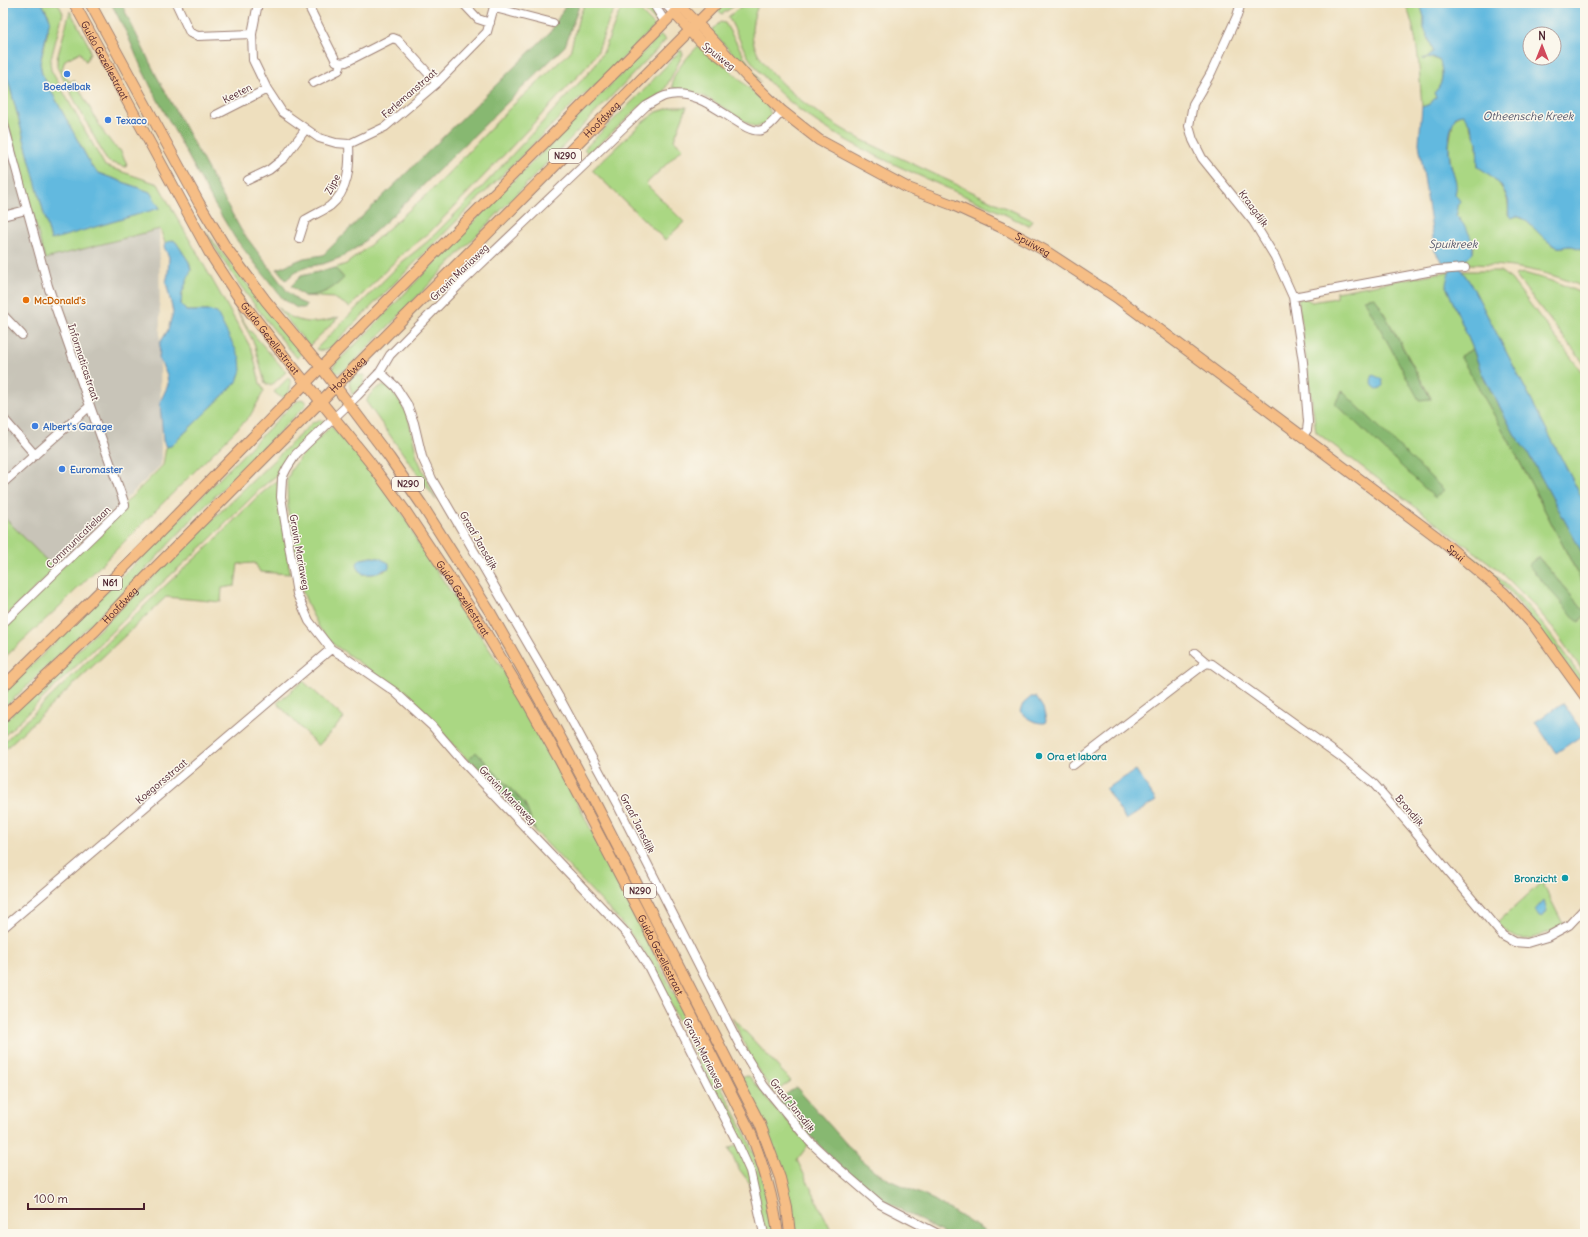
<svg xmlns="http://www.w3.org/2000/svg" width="1588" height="1237" font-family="Delius,sans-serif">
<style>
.industrial{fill:#c8c4b8}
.green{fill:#aad783;stroke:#7a7b57;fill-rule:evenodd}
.forest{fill:#87b871;stroke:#686c4e}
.water{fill:#62b9df;stroke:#566c85;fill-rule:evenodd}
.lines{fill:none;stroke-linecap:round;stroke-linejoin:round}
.minor-casing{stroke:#9c7f74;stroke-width:10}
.major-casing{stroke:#9c7f74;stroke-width:12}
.minor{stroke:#fff;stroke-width:8}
.major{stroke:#f6be86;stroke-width:10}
.shop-dot{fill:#3f7fe0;stroke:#fbf7ec;stroke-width:1.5}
.food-dot{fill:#e8710a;stroke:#fbf7ec;stroke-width:1.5}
.culture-dot{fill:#0f9aa8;stroke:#fbf7ec;stroke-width:1.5}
.labels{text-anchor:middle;stroke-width:3;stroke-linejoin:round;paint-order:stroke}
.shield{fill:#fbf7ec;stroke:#7f6065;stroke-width:1}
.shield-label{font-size:9px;font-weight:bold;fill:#4a1f2b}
.street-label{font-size:10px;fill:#4a1f2b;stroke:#fbf7ec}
.shop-label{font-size:10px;font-weight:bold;fill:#366cbe;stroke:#fbf7ec;text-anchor:start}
.food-label{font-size:10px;font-weight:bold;fill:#c56008;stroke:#fbf7ec;text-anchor:start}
.culture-label{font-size:10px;font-weight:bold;fill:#0d838f;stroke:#fbf7ec;text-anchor:start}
.water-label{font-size:11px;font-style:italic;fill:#52556a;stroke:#fbf7ec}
</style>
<rect width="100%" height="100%" fill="#fbf7ec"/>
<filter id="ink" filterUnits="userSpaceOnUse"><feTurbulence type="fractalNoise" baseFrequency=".025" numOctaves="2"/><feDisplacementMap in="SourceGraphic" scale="8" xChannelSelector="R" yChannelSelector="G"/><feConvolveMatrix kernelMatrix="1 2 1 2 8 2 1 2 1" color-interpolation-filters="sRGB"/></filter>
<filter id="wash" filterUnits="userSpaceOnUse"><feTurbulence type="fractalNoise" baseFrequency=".012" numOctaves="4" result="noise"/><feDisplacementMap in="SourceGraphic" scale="16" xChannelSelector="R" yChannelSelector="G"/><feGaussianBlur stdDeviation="0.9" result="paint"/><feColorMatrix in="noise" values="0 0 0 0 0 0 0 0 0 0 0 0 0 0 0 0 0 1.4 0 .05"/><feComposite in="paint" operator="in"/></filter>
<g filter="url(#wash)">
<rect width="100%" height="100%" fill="#eedfbe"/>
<path class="industrial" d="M3,63L51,240L159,210L161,465L3,618Z"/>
<path class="green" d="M42,3H58L63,13L50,62L51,70L105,166L158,184L252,350L260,383L264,391L250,416L60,606L3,659V627L163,465L166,447L171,446L237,382L210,311H186L181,304L182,293L191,270L189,262L176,242L173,240L165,243L160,229L45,259L3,105V61L51,239L159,208L150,192L98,173L92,167L42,74L40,63L48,31L49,16Z
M585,3H618L610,17L598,51L589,64L503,156L429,233L401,255L350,307L334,298L304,296C321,296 333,289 344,278L335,268L346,264L362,252L436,186L510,108L570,52L579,17Z
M625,3H632L655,26L598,83L575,102L330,348C325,350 321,352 316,349L401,263L427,242L485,184L593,68L604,51L618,15Z
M637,3H650L658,16L657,23Z
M723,3H739L722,14L717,9Z
M750,3H759C753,17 749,32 755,47C769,83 828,122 862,140L1032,220L1029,226C996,210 963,195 929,180C864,151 796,121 752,62C742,49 737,31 728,17L743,5Z
M1405,3H1420L1424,17V28L1432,47L1433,53L1429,57L1424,59L1434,58L1440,61C1443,74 1444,83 1434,93L1436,97L1430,104L1422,107C1419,72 1419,36 1405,3Z
M70,11L89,46L90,53L86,62L80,52L65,60L62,69L69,82L74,80L105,135C111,140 112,147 120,150L127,164L126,167L109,162L106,159L57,67V59Z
M720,22L725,23L744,56L761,83L713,33L712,30Z
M661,35L666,40L347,369L338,373L333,372L332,369L335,364L364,336L506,188Z
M699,45L715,56L768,106L771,115L767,124L756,127C738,119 723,106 705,97C695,92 684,92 673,88C669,74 690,55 699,45Z
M681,50L683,54L663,93L639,107L589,154L584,149L645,89L651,82Z
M673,107H687L674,140L683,148L646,184L684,222L665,240L592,170L643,122L657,112Z
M1460,114H1463L1466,116L1477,142L1478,167C1495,177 1511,192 1508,214L1511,218L1517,216C1533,222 1541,240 1557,247C1562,248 1565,246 1570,246C1574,246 1580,249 1585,250V288C1545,269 1505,264 1461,264L1473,253L1474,246L1459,218L1456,215L1457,213V198L1455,194V180L1450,160L1449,145L1453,121Z
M205,231L300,351L301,354L298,358L296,357C263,317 231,276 205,231Z
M1462,271H1500L1511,279L1585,376V504L1471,284Z
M1450,272L1446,286L1473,349L1461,356L1509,441L1585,588V612L1539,558L1579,622L1585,615V674L1549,623L1531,602L1500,571L1316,432L1298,299L1305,298L1312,302L1336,298V292L1438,273ZM1375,297L1431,398V399L1364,300Z
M1524,273L1558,283L1585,295V365L1515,275Z
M276,306C296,325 314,325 339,317L309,346Z
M236,309L248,328L286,372L271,386L265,383L254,343Z
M365,375L363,386L352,395L349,383L353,376Z
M289,377L291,384L289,394C283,400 280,397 274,392Z
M382,386L389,387L401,403L408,416L417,457L436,500L367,403C366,396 375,389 382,386Z
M301,399L306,401V405L195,516L130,586L3,709V694L164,535L292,405Z
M319,420L327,422L282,471L262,487L207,542L162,583L3,737V723L313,422Z
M331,426L370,469L405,517L418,543L506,674L579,806L748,1139L762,1177L774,1234H761L749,1182L739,1169L729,1149L740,1143L642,948L619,920L535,831L525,804L476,752L468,760L405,695L333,644L320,629L310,610L301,587L296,558L288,510L287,481L291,470L303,454ZM372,557L379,558L385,571L373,574H363L358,568L361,559Z
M275,482H279L290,574L260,572L255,563L238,564L235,586L222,588L221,602L166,597L3,751V743L166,585L212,543L255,499Z
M3,516L55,569L3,619Z
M1420,518C1455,544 1492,568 1522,600C1546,626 1565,655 1585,683V689L1511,593L1490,575L1455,548Z
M303,681L344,718L318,746L277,703Z
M1546,878L1544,886L1563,924C1552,931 1528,944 1515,937C1508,933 1503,928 1497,923Z
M732,1017L791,1081L774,1093L753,1063Z
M749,1076L776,1109L809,1144L797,1160L833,1234H795L791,1205L752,1099L741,1077Z"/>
<path class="forest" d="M111,3H121L155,73L241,230L287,291L298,301L307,305L304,308H297L283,299L235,238L213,202L153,91L142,69L127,34Z
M567,3H580L565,46L394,214L359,246L342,257L323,264L305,267L295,272L286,280L277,269L304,258L323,255L551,31Z
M335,268L344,278C333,289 321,296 304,296L291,286L301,276Z
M1375,297L1431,399L1419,400L1364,299Z
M1473,349L1482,374L1491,391L1515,435L1529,455L1585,558V588L1509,441L1460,356Z
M1342,391L1444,490L1435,498L1335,403Z
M1538,557L1585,612V615L1578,622L1528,565Z
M476,752L525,804L535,831L468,760Z
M796,1087L859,1158L876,1172L889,1180L934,1200L989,1234H945L871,1193L831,1158L785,1109L780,1102V1099Z"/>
<path class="water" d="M3,3H42L50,19L40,63L42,74L92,167L98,173L150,192L160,208L51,240L3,61Z
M1420,3H1585V250C1580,249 1574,246 1570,246C1565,246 1562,248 1557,247C1541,240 1533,222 1517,216L1511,218L1509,216C1508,211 1509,205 1508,200C1504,185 1490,174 1478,167L1477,142L1471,126L1463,114L1457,115C1448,128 1448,147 1450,161C1452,172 1459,183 1455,194L1460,201L1457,206L1458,210L1456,215C1465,226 1474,237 1473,253L1461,264L1462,271L1471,284L1585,504V558L1529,455L1515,435L1482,374L1473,349L1446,286C1446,278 1451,273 1450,265L1441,261L1435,251L1419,143L1422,107L1430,104L1436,97L1434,93C1444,83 1443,74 1440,61L1434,58L1422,59L1429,57L1433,52L1432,47L1424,28V17ZM1530,34H1554V58H1530Z
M173,240L176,242L189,262L191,270L182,293L181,304L186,311H210L217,313L240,358L241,370L237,382L171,446L166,447L163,441L160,402L168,385L167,375L159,359L160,343L168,330L173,312L166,282L168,274L169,257L164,247L165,243Z
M1373,375L1382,379L1383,385L1381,388L1377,389L1373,386L1371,380Z
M372,557L379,558L389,563V568L373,574H363L358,568L357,563L361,559Z
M1031,697H1036L1043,708L1046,720L1045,723C1036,724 1025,718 1020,711L1023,704Z
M1563,703L1584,734L1556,753L1535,722Z
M1136,770L1156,801L1126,820L1106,789Z
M1544,900L1547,911L1543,916L1539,917L1535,910Z"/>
</g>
<g filter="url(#ink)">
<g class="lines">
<g class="minor-casing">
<path id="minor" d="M176,3L190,33L198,36L252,34
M258,3L252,34L253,60L267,89L282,112L319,138L336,143L349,144L385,127L437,83L487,32L495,3
M307,3L336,61L341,63L346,62L393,38L398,40L437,83
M463,3L478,19L490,23
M653,3L665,22
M664,3L674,13
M1241,3L1237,16L1211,73L1193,104L1189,126L1193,140L1202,158L1253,221L1275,257L1293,297L1303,362L1308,422L1307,430L1302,437
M495,8L553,23
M313,83L339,70L341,63
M216,115L267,89
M3,121L48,286L90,406L3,483
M248,180L269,170L284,158L305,130
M3,216L26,210
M299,239L305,220C313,215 323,211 330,206C349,191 350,165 349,144
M1293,297L1438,270L1465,268
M3,315L22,335
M380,372L396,387L407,404L414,423L422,457L432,479L559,697L617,804L741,1048L764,1086L810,1142L836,1166L880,1204L938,1234
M3,418L35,455
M3,623L125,505L90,406
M1195,653L1207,663
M1073,765L1202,666L1207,663L1212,664L1340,756L1374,784L1414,830L1503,936L1514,942L1527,943L1547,937L1569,925L1585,908
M3,928L331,649
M764,1234L750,1171L736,1140L648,966L627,934L463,762L432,726L395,692L343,656L331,649L309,621L297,594L281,497L282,478L287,468L296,454L357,396L380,372L390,355L458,286L646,106C652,103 659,98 665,96C704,84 742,137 762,130C770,127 777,117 782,111"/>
</g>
<g class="major-casing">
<g id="major">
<path id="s1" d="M74,3L209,252L237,295L288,361L369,461L406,512L480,623L526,700L559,759L647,927L750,1131C764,1167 773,1196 778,1234"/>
<path d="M90,3L199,203L225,246L266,301L324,371L389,457L422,505L490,612L546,711L585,783L760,1124L780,1178L787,1208L790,1234"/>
<path id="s2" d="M681,6L749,79L782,111L819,140L908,188L953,205L1005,229L1044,250L1116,297L1437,537L1504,593L1535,627L1585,696"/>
<path d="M674,13L700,41L729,63"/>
<path d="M3,687L154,538L340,348L684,3"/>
<path id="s3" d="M3,717L96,630L152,571L717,3"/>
</g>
</g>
<use href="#minor" class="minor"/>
<use href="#major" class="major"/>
</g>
</g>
<g class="shop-dot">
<circle cx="67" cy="74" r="4"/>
<circle cx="108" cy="120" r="4"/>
<circle cx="35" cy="426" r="4"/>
<circle cx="62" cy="469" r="4"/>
</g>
<circle class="food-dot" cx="26" cy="300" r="4"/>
<g class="culture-dot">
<circle cx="1039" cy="756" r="4"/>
<circle cx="1565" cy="878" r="4"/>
</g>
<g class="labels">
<g class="shield">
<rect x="549" y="149" width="32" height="14" rx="3"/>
<rect x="392" y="477" width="32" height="14" rx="3"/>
<rect x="98" y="576" width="24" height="14" rx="3"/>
<rect x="624" y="884" width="32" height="14" rx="3"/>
</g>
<g class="shield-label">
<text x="565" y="159">N290</text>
<text x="408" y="487">N290</text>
<text x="110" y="586">N61</text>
<text x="640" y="894">N290</text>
</g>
<g class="street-label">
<text transform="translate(719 56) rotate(38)" y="4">Spuiweg</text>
<text dy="4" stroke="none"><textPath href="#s1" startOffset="65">Guido Gezellestraat</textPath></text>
<text transform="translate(237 93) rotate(-28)" y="4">Keeten</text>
<text transform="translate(409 93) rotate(-41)" y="4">Ferlemanstraat</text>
<text dy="4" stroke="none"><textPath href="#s3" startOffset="846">Hoofdweg</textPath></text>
<text transform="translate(332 184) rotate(-63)" y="4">Zijpe</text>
<text transform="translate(1254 208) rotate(54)" y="4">Kraagdijk</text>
<text dy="4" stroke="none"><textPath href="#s2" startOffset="431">Spuiweg</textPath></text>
<text transform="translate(459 272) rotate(-44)" y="4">Gravin Mariaweg</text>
<text dy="4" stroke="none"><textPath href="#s1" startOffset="389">Guido Gezellestraat</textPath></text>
<text transform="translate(84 362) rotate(72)" y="4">Informaticastraat</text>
<text dy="4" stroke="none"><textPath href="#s3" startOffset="486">Hoofdweg</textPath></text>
<text transform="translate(78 537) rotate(-44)" y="4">Communicatielaan</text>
<text transform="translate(479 540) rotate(60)" y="4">Graaf Jansdijk</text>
<text transform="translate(300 552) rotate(80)" y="4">Gravin Mariaweg</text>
<text dy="4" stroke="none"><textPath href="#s2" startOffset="955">Spui</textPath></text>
<text dy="4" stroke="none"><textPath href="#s1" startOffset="713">Guido Gezellestraat</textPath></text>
<text dy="4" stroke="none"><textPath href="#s3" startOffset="162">Hoofdweg</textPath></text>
<text transform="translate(161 781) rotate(-40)" y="4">Koegorsstraat</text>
<text transform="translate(508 795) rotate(46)" y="4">Gravin Mariaweg</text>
<text transform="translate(1410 810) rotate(49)" y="4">Brondijk</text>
<text transform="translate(638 823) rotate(63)" y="4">Graaf Jansdijk</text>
<text dy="4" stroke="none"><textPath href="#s1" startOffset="1121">Guido Gezellestraat</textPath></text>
<text transform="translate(704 1053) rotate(63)" y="4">Gravin Mariaweg</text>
<text transform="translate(793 1105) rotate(51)" y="4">Graaf Jansdijk</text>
</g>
<g class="shop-label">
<text x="67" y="90" text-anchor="middle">Boedelbak</text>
<text x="116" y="124">Texaco</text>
<text x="43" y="430">Albert's Garage</text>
<text x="70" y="473">Euromaster</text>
</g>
<g class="food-label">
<text x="34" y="304">McDonald's</text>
</g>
<g class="culture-label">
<text x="1047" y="760">Ora et labora</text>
<text x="1557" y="882" text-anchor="end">Bronzicht</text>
</g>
<g class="water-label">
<text x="1528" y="120">Otheensche Kreek</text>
<text x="1453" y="248">Spuikreek</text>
</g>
</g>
<rect width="1588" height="1237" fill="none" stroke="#fbf7ec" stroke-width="16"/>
<g transform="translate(1542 46)"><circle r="19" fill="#fbf7ec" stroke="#b4a19f"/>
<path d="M0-3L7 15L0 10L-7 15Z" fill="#d1495b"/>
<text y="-6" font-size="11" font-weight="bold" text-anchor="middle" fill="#4a1f2b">N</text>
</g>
<path d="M28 1203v6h116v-6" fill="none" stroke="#4a1f2b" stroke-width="2"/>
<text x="34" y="1203" font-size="12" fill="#4a1f2b" stroke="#fbf7ec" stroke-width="3" paint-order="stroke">100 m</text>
</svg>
